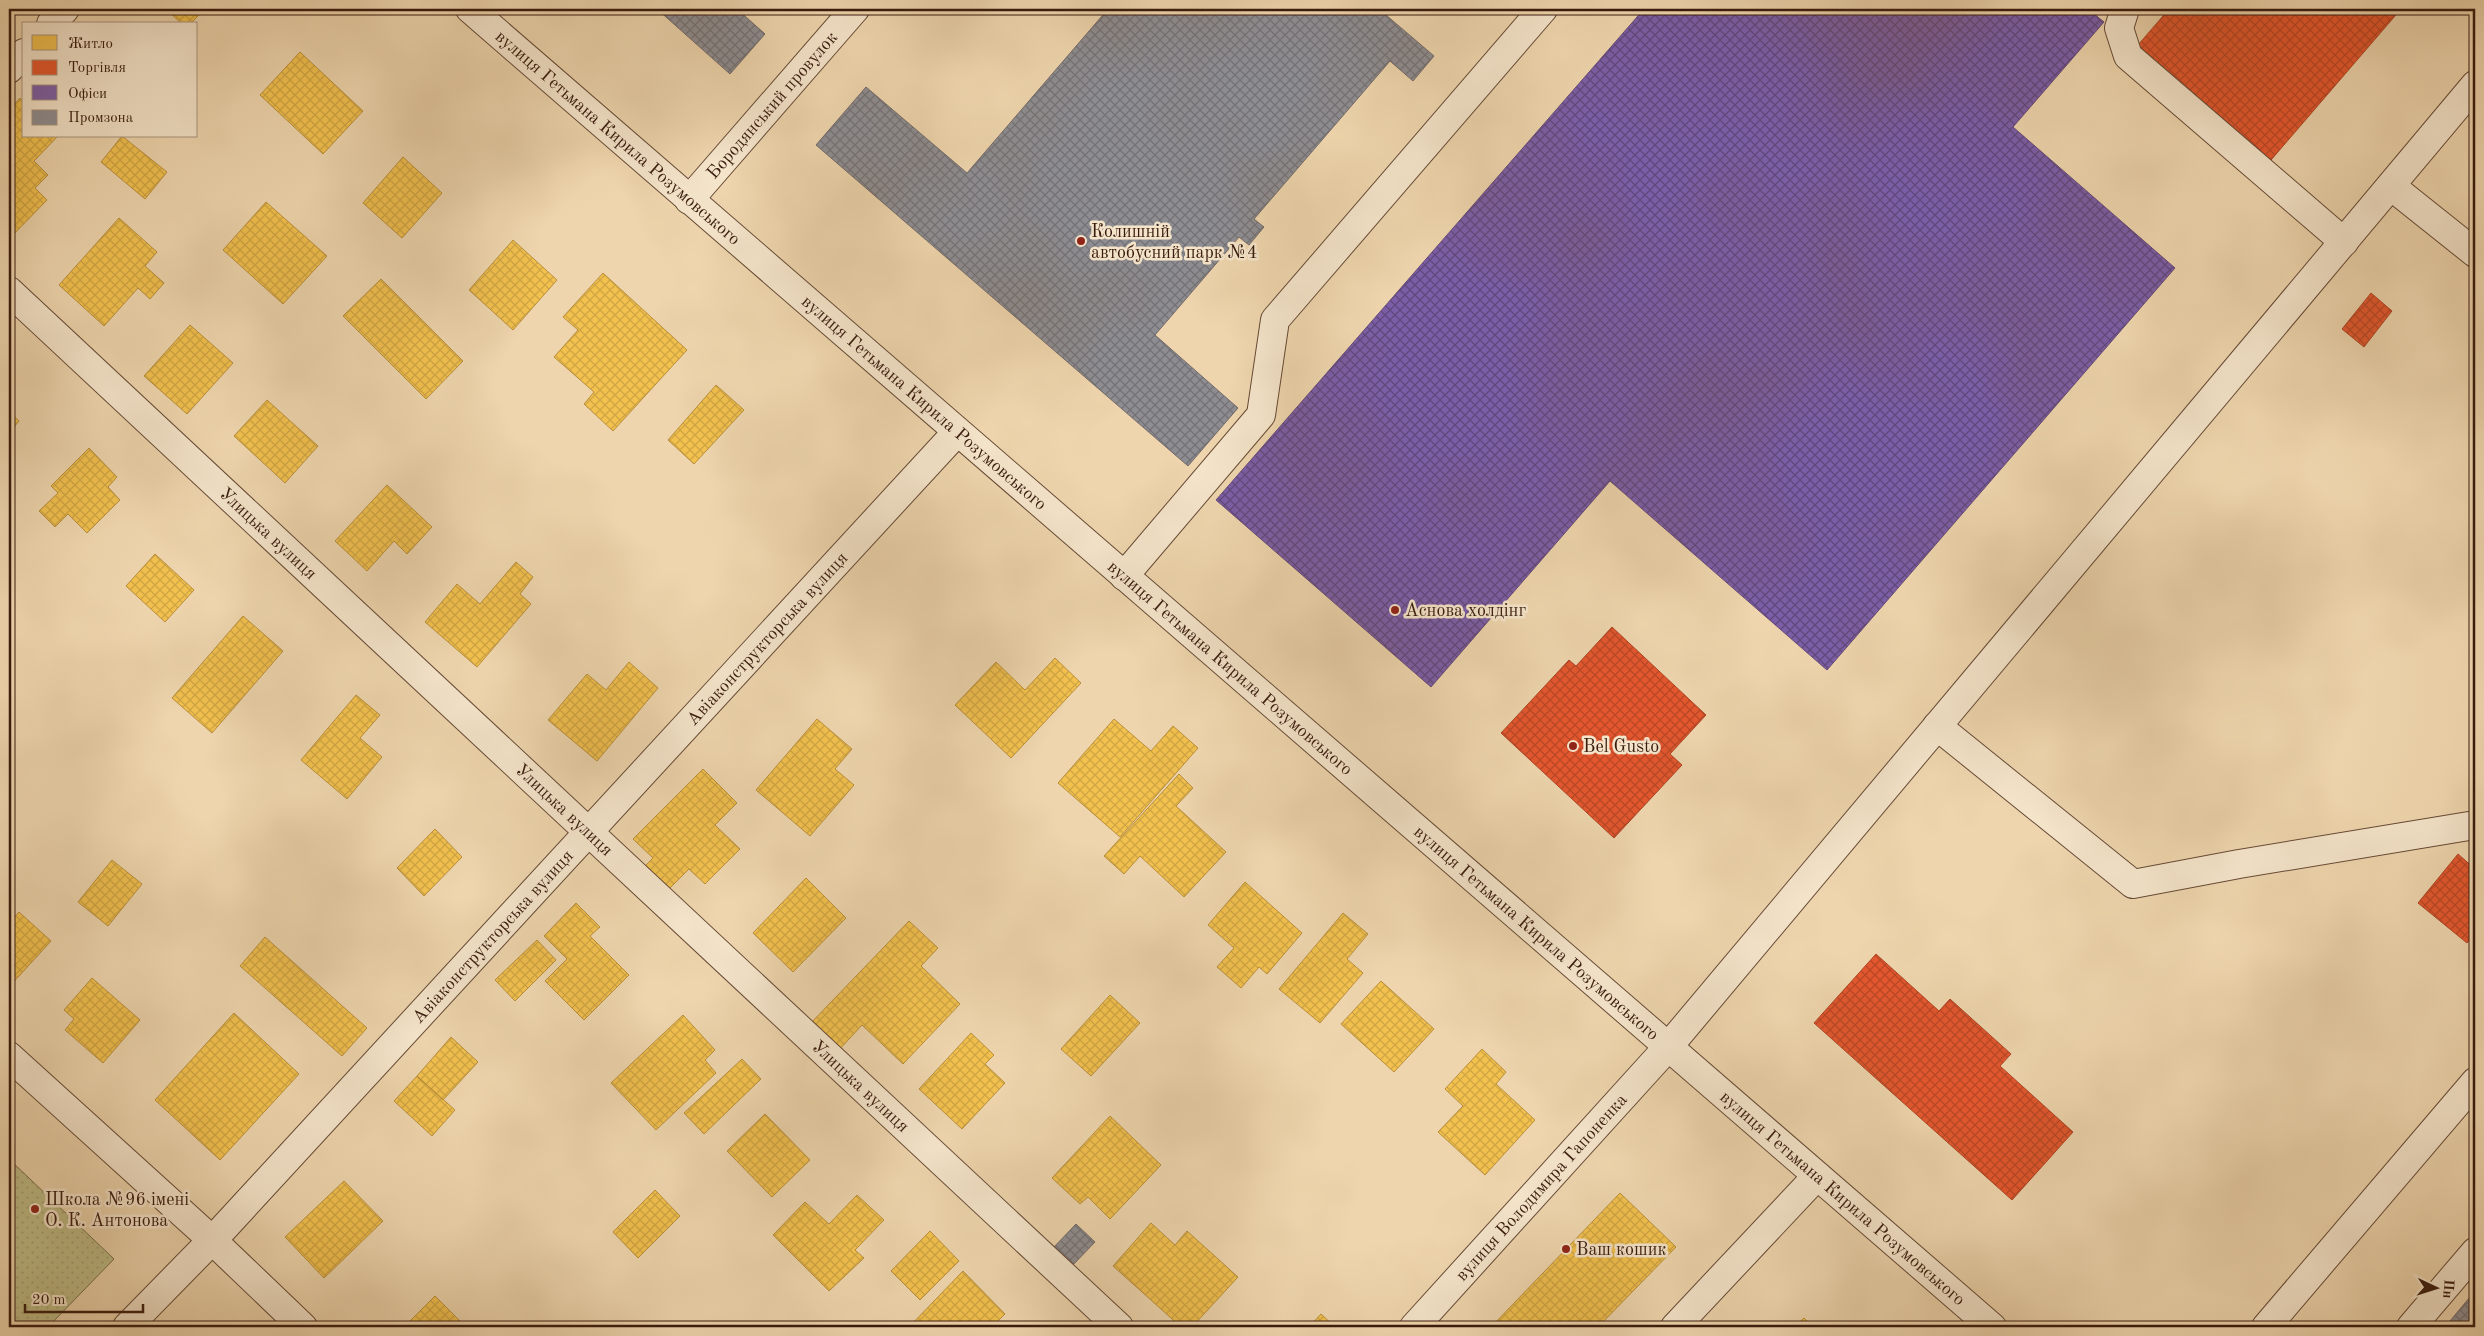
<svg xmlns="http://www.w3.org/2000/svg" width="2484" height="1336" font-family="'Old Standard TT',serif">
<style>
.garden{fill:url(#garden-dots);stroke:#7b6c4a}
.homes{fill:url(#homes-cross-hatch);stroke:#ba8f3b}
.shops{fill:url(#shops-cross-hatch);stroke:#b04524}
.offices{fill:url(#offices-cross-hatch);stroke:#674a79}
.industry{fill:url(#industry-cross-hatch);stroke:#746b6a}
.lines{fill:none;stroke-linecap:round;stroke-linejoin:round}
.minor-casing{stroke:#664a36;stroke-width:30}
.minor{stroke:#f4e4ca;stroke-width:28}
.poi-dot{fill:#8f2418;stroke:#f4e4ca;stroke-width:2}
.labels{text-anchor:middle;stroke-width:5;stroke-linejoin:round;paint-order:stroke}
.street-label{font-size:18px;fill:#381b0e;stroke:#f4e4ca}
.poi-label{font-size:18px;fill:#381b0e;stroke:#f4e4ca;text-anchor:start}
</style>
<defs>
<pattern id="garden-dots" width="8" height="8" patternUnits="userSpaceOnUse" patternTransform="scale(1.25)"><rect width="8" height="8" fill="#bebc86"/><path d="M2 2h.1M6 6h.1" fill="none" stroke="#a4a172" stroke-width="1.8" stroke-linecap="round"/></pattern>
<pattern id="homes-cross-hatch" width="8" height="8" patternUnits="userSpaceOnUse" patternTransform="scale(1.25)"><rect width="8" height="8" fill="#f2c14e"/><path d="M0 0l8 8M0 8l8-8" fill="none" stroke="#d0a543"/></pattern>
<pattern id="shops-cross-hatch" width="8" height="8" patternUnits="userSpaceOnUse" patternTransform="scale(1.25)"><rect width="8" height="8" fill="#e4572e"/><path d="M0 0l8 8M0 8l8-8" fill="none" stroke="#ba4726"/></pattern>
<pattern id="offices-cross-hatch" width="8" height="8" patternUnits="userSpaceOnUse" patternTransform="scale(1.25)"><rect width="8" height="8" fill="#7b5ea7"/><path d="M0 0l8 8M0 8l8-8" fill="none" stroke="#60487e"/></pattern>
<pattern id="industry-cross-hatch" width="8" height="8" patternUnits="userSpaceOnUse" patternTransform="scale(1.25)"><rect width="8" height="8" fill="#8d8d92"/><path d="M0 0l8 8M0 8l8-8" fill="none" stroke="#747276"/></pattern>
</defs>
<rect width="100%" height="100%" fill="#eed5ad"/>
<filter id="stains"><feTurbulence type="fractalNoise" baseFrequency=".004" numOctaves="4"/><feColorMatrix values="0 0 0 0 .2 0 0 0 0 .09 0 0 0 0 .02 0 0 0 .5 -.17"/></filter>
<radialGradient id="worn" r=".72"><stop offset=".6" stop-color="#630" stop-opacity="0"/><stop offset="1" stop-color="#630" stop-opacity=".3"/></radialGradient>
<path class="garden" d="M9,1159L114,1259L48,1327H9Z"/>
<path class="homes" d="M166,9H205L190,24H182Z
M300,52L363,111L323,154L260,95Z
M20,98L24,102V136H58L34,161L48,175L35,188L47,200L9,239V110Z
M122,136L167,172L145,199L101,162Z
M403,157L442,193L402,238L363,203Z
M266,202L327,256L283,304L223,250Z
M119,218L157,252L145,266L164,283L150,299L138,288L104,326L59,285Z
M513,240L557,280L513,330L469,290Z
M603,273L687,350L613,431L584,404L594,392L554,357L578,330L563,317Z
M381,279L463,361L426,399L343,316Z
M190,325L233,363L187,414L144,376Z
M716,385L744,410L694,464L668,440Z
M267,400L318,446L285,483L234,436Z
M9,411L19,421L9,433Z
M89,448L117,477L108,487L120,500L87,533L68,514L55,527L39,511L58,493L51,486Z
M387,485L432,527L407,554L394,541L367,571L335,541Z
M155,554L194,590L165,622L126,586Z
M516,562L533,577L520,594L531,604L477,667L425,622L457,584L480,604Z
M243,616L283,651L212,733L172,698Z
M1055,658L1081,683L1011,758L955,705L996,662L1025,690Z
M629,662L658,688L597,761L548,720L587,674L606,690Z
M356,695L380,715L360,738L382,757L347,799L301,760Z
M817,719L852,749L835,769L854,785L810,836L756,790Z
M1114,719L1151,751L1173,726L1198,748L1120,837L1058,783Z
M703,769L737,803L715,825L740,849L705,884L689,869L667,891L643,868L653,858L633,839Z
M1179,774L1193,788L1176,806L1226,852L1184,897L1140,856L1124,874L1104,856Z
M435,829L462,857L424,896L397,868Z
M112,860L142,884L108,926L78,902Z
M806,878L846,918L793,972L753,933Z
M1245,882L1302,933L1267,974L1259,967L1241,988L1217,967L1234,948L1208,925Z
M576,903L600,927L590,936L629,975L584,1020L545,981L567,959L544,936Z
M19,912L51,941L9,987V923Z
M1343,913L1368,934L1347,959L1363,973L1320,1023L1279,989Z
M909,921L938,948L921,966L960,1004L903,1064L862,1025L837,1052L809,1025Z
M265,937L367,1028L342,1056L240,966Z
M537,940L556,960L515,1001L495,980Z
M92,978L140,1020L103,1063L65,1030L74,1019L64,1010Z
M1381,981L1434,1029L1394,1072L1341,1024Z
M1110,995L1140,1023L1091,1076L1061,1049Z
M234,1013L299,1074L220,1160L155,1100Z
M683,1015L715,1050L705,1060L716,1073L656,1130L611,1083Z
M971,1033L994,1055L985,1064L1005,1083L962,1129L919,1089Z
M451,1037L478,1062L443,1100L417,1076Z
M1482,1049L1506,1072L1496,1084L1535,1120L1485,1175L1438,1132L1463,1106L1445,1089Z
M742,1059L761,1079L704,1134L684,1113Z
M417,1076L455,1110L432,1136L394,1101Z
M765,1114L810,1160L772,1197L727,1151Z
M1110,1116L1161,1165L1110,1219L1088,1197L1080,1204L1052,1178Z
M344,1181L383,1221L324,1278L285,1237Z
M655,1190L680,1216L638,1258L613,1232Z
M1620,1193L1676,1247L1598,1327H1491Z
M857,1195L884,1220L855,1250L864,1258L829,1291L773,1235L805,1202L829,1224Z
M1151,1223L1175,1245L1187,1231L1238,1277L1192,1327H1181L1113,1266Z
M930,1231L959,1261L920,1300L891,1271Z
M963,1271L1005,1314L992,1327H909Z
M435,1296L464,1325L461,1327H404Z
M1321,1314L1335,1327H1309Z
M1804,1318L1813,1327H1794Z"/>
<path class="shops" d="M2169,9H2401L2271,160L2138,45Z
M2371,293L2392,311L2364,347L2342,329Z
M1612,627L1706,715L1670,754L1682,765L1614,838L1501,733L1569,660L1576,666Z
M2458,854L2475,869V933L2467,943L2418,903Z
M1876,954L1939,1011L1950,999L2011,1054L2000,1066L2073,1132L2012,1200L1814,1023Z"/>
<path class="offices" d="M1644,9H2088L2104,22L2013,127L2175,268L1827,670L1610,481L1431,687L1216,500Z"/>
<path class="industry" d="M657,9H737L765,34L730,74Z
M1108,9H1379L1434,56L1413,81L1390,61L1254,219L1264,227L1249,245L1239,237L1155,335L1238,408L1188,466L816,145L866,87L967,173Z
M1076,1224L1095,1242L1072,1266L1053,1248Z
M2475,1291V1327H2445Z"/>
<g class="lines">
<g class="minor-casing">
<g id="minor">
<path id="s1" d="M470,9L1992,1327"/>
<path d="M2125,9L2119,28L2128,56L2344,242"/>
<path d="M51,24L65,9"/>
<path d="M9,69L24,53"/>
<path d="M2391,186L2475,253"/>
<path id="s2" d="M689,200L855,9"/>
<path id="s3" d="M9,291L1119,1327"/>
<path d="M1124,576L1261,415L1275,320L1543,9"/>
<path d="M1937,726L2133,884L2239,864L2475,825"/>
<path d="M9,1056L212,1240L303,1327"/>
<path id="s4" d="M127,1327L221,1231L957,432"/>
<path id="s5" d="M1414,1327L1668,1047L2475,85"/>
<path d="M1675,1327L1817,1176"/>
<path d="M2266,1327L2475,1082"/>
<path d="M2411,1327L2475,1252"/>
</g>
</g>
<use href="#minor" class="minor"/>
</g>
<g class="poi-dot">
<circle cx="1081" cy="241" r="5"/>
<circle cx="1395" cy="610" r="5"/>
<circle cx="1573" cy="746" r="5"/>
<circle cx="35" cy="1209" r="5"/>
<circle cx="1566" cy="1249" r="5"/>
</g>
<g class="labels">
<g class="street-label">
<text dy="6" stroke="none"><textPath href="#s2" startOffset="126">Бородянський провулок</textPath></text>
<text dy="6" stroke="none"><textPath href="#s1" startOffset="196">вулиця Гетьмана Кирила Розумовського</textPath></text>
<text dy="6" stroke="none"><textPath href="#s1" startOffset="601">вулиця Гетьмана Кирила Розумовського</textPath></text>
<text dy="6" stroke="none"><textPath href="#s3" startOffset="355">Улицька вулиця</textPath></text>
<text dy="6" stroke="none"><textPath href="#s4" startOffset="940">Авіаконструкторська вулиця</textPath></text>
<text dy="6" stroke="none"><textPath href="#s1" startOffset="1006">вулиця Гетьмана Кирила Розумовського</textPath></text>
<text dy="6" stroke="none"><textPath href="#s3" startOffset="760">Улицька вулиця</textPath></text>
<text dy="6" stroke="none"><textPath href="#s1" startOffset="1411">вулиця Гетьмана Кирила Розумовського</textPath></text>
<text dy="6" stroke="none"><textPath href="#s4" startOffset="535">Авіаконструкторська вулиця</textPath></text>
<text dy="6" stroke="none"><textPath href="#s3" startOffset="1165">Улицька вулиця</textPath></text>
<text dy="6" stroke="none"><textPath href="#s5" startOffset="189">вулиця Володимира Гапоненка</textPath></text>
<text dy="6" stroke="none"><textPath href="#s1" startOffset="1816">вулиця Гетьмана Кирила Розумовського</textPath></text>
</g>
<g class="poi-label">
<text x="1091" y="237">Колишній<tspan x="1091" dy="21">автобусний парк №4</tspan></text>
<text x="1405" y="616">Аснова холдінг</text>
<text x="1583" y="752">Bel Gusto</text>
<text x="45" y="1205">Школа №96 імені<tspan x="45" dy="21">О. К. Антонова</tspan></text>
<text x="1576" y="1255">Ваш кошик</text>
</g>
</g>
<rect width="2484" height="1336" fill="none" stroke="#eed5ad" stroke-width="30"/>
<rect x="10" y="10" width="2464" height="1316" fill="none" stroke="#381b0e" stroke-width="2.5"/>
<rect x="15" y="15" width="2454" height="1306" fill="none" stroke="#381b0e"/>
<rect x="22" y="22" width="175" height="115" fill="#f4e4ca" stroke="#a9947f"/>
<rect x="32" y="35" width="25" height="15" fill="#f2c14e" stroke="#a9947f"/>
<text x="68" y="48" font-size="15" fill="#381b0e">Житло</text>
<rect x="32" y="60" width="25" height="15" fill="#e4572e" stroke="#a9947f"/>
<text x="68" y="72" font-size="15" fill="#381b0e">Торгівля</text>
<rect x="32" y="85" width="25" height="15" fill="#7b5ea7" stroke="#a9947f"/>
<text x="68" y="98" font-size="15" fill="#381b0e">Офіси</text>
<rect x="32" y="110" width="25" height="15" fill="#8d8d92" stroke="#a9947f"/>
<text x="68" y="122" font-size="15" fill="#381b0e">Промзона</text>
<g transform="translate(2436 1288) rotate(94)" stroke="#f4e4ca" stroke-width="4" paint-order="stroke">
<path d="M0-4L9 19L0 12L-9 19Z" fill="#381b0e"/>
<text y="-8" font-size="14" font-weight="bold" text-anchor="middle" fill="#381b0e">Пн</text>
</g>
<path d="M25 1304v8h118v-8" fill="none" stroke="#381b0e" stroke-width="2.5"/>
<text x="32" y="1304" font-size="15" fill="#381b0e" stroke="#f4e4ca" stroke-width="4" paint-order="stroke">20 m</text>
<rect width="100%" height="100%" filter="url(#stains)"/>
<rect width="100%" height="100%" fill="url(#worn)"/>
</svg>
